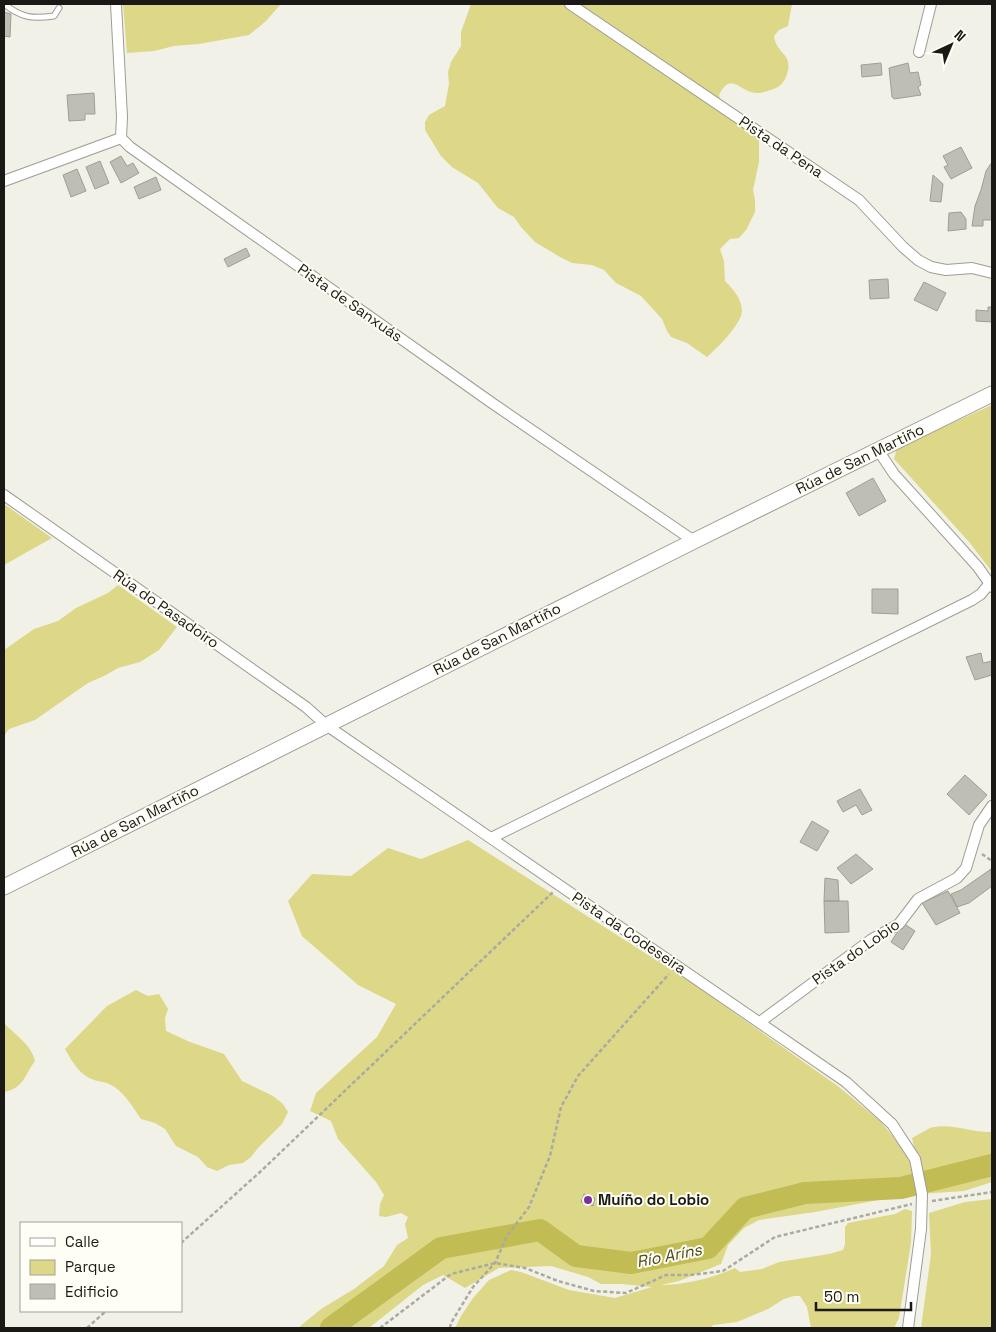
<svg xmlns="http://www.w3.org/2000/svg" width="996" height="1332" font-family="'Space Grotesk',sans-serif">
<style>
.green{fill:#dcd887}
.lines{fill:none;stroke-linecap:round;stroke-linejoin:round}
.river{stroke:#c1bc53;stroke-width:22}
.building{fill:#bebeb5;stroke:#9e9e95}
.lane-casing{stroke:#9d9d94;stroke-width:7}
.street-casing{stroke:#9d9d94;stroke-width:12}
.secondary-casing{stroke:#9d9d94;stroke-width:17}
.path{stroke:#abaaa2;stroke-width:2.5;stroke-dasharray:4 2.5;stroke-linecap:butt}
.lane{stroke:#fff;stroke-width:5}
.street{stroke:#fff;stroke-width:10}
.secondary{stroke:#fff;stroke-width:15}
.poi-dot{fill:#812e9d;stroke:#fefef4;stroke-width:2}
.labels{text-anchor:middle;stroke-width:4;stroke-linejoin:round;paint-order:stroke}
.street-label{font-size:15px;fill:#1a1916;stroke:#fefef4}
.poi-label{font-size:15px;font-weight:bold;fill:#1a1916;stroke:#fefef4;text-anchor:start}
.water-label{font-size:16px;font-style:italic;fill:#49471b;stroke:#fefef4}
</style>
<rect width="100%" height="100%" fill="#f1f1e7"/>
<path class="green" d="M123,4H281L266,21L249,35L199,44L174,46L154,51L127,53Z
M471,4H792L788,26L779,30L774,36C777,56 795,53 786,77C784,82 780,86 776,88C771,90 762,93 757,93C739,93 732,70 719,95C724,115 744,126 759,138V162L753,190L755,200V212L746,230L739,238L730,239L720,249L724,261L725,281C733,289 742,299 742,311C741,325 717,348 707,357L687,343L671,337L667,331L662,319L641,296L616,283L604,270L592,265L572,263L560,257L535,242L521,227L514,217L498,208L478,183L452,167L441,156L425,130V122L429,115L445,106L449,84L448,72L451,62L461,46V32Z
M992,405V572L970,543L894,459L897,448Z
M4,504L52,538L4,565Z
M118,585L177,627L159,650L140,662L118,668L106,675L88,683L35,720L9,729L4,736V650L34,629L58,621L76,608L108,593Z
M468,840L692,983L839,1087L880,1121L907,1153L914,1147L912,1138C918,1135 924,1131 930,1128C950,1122 972,1133 992,1132V1182L964,1191L905,1195L815,1212L759,1220L744,1228L728,1245L721,1264L679,1281L661,1285C685,1285 713,1278 735,1268L740,1272L762,1269L779,1262L829,1254L843,1250L845,1244V1227L848,1223L895,1214L905,1209L912,1211L911,1243L899,1318L894,1328H811L807,1307L800,1296H794L784,1299L768,1309L737,1322L713,1325L711,1328H455L461,1316L473,1298L489,1280L511,1270L521,1272L569,1290L615,1298L652,1287L621,1284H601L588,1277L551,1266L499,1268L465,1288L443,1275L423,1285L369,1328H298L321,1309L354,1289L384,1266L397,1245L408,1238L405,1224L408,1217L401,1213L386,1217L379,1216L380,1204L384,1195L376,1182L338,1139L331,1121L310,1111L316,1093L377,1037L396,1004L358,985L302,936L288,901L312,874L351,876L388,848L421,859Z
M136,990L148,996L159,994L168,1009L165,1018L166,1031L190,1042L224,1054L242,1081L273,1096L283,1104L288,1112L282,1124L258,1148L251,1157L243,1163L229,1165L217,1171L207,1167L198,1157L176,1146L165,1129L155,1123L141,1119C133,1108 126,1094 113,1086C107,1082 101,1082 94,1080C79,1075 72,1061 65,1049L107,1006Z
M4,1023C15,1035 31,1044 35,1061C24,1076 24,1088 4,1092Z
M992,1199V1328H921L931,1254L929,1213L965,1202Z"/>
<g class="lines">
<path class="river" d="M331,1328L441,1248L540,1230L576,1256L631,1263L708,1248L745,1208L805,1193L901,1188L992,1165"/>
</g>
<path class="building" d="M4,12L11,14L10,37L4,36Z
M881,63L882,75L862,77L861,65Z
M908,63L910,73L918,72L921,85L918,87L921,95L894,99L892,97L889,68Z
M94,93L95,114H85V120L69,121L67,95Z
M961,147L972,168L951,179L944,167L948,165L943,156Z
M121,156L127,166L133,163L139,173L121,183L110,162Z
M100,161L109,183L95,189L86,167Z
M992,162V220H983V226H972L975,206L981,190L986,171Z
M77,169L86,191L71,197L63,175Z
M933,175L943,184L941,202L930,201Z
M156,177L161,190L139,199L134,187Z
M961,212L966,219V229L948,231L949,213Z
M246,248L250,256L228,267L224,259Z
M888,279L889,298L870,299L869,280Z
M924,282L946,293L937,311L914,300Z
M988,307H992V322L976,321V310L988,311Z
M873,478L886,501L859,516L846,493Z
M872,589H898V614L872,613Z
M981,653L983,663L992,661V675L975,680L966,657Z
M965,775L987,795L969,815L947,794Z
M860,789L872,810L862,815L856,805L843,812L837,801Z
M812,821L829,831L817,851L800,842Z
M856,854L873,869L851,884L837,868Z
M991,869L992,886L969,903L957,907L951,894L961,890Z
M825,878L838,880L839,901H824Z
M948,891L960,913L936,925L922,903Z
M824,901H848L849,932L825,933Z
M903,923L915,931L903,950L891,942Z
M584,1194L595,1198L593,1206L581,1202Z"/>
<g class="lines">
<g class="lane-casing">
<path id="lane" d="M4,4C22,18 32,19 54,16L59,8"/>
</g>
<g class="street-casing">
<path id="street" d="M116,4L122,117L121,138L130,147L492,403L694,541
M570,4L859,200L903,247L918,260L931,267L946,270L972,268L992,273
M919,52L931,4
M4,181L121,138
M878,450L894,474L978,567L992,587
M4,495L306,707L326,725L846,1082L892,1124L915,1159L922,1194L921,1229L908,1328
M491,838L972,600L981,594L989,584
M760,1022L872,939L899,924L918,899L957,878L966,868L979,825L992,806"/>
</g>
<g class="secondary-casing">
<path id="secondary" d="M4,887L694,541L992,394"/>
</g>
<path class="path" d="M982,854L992,861
M932,1201L992,1192
M181,1243L260,1172L553,892
M87,1328L106,1311
M380,1328L451,1274L495,1263L525,1268L558,1281L594,1291L626,1293L666,1275H690L723,1271L775,1237L912,1204
M450,1328L451,1323L473,1287L495,1263L507,1236L529,1207L550,1156L561,1107L578,1076L669,974"/>
<use href="#lane" class="lane"/>
<use href="#street" class="street"/>
<use href="#secondary" class="secondary"/>
</g>
<circle class="poi-dot" cx="588" cy="1200" r="5"/>
<g class="labels">
<g class="street-label">
<text transform="translate(781 147) rotate(34)" y="5">Pista da Pena</text>
<text transform="translate(350 303) rotate(35)" y="5">Pista de Sanxuás</text>
<text transform="translate(860 459) rotate(-26)" y="5">Rúa de San Martiño</text>
<text transform="translate(166 609) rotate(35)" y="5">Rúa do Pasadoiro</text>
<text transform="translate(497 639) rotate(-27)" y="5">Rúa de San Martiño</text>
<text transform="translate(135 821) rotate(-27)" y="5">Rúa de San Martiño</text>
<text transform="translate(629 933) rotate(34)" y="5">Pista da Codeseira</text>
<text transform="translate(856 952) rotate(-35)" y="5">Pista do Lobio</text>
</g>
<g class="poi-label">
<text x="598" y="1205">Muíño do Lobio</text>
</g>
<g class="water-label">
<text transform="translate(669 1255) rotate(-11)" y="6">Río Aríns</text>
</g>
</g>
<rect width="996" height="1332" fill="none" stroke="#1a1916" stroke-width="10"/>
<rect x="20" y="1222" width="162" height="90" fill="#fefef4" stroke="#a3a29b"/>
<rect x="30" y="1238" width="25" height="8" fill="#ffffff" stroke="#a3a29b"/>
<text x="65" y="1247" font-size="15" fill="#1a1916">Calle</text>
<rect x="30" y="1260" width="25" height="15" fill="#dcd887" stroke="#a3a29b"/>
<text x="65" y="1272" font-size="15" fill="#1a1916">Parque</text>
<rect x="30" y="1284" width="25" height="15" fill="#bebeb5" stroke="#a3a29b"/>
<text x="65" y="1297" font-size="15" fill="#1a1916">Edificio</text>
<g transform="translate(951 45) rotate(44)" stroke="#fefef4" stroke-width="4" paint-order="stroke">
<path d="M0-4L9 19L0 12L-9 19Z" fill="#1a1916"/>
<text y="-8" font-size="14" font-weight="bold" text-anchor="middle" fill="#1a1916">N</text>
</g>
<path d="M816 1302v8h95v-8" fill="none" stroke="#1a1916" stroke-width="2.5"/>
<text x="824" y="1302" font-size="15" fill="#1a1916" stroke="#fefef4" stroke-width="4" paint-order="stroke">50 m</text>
</svg>
